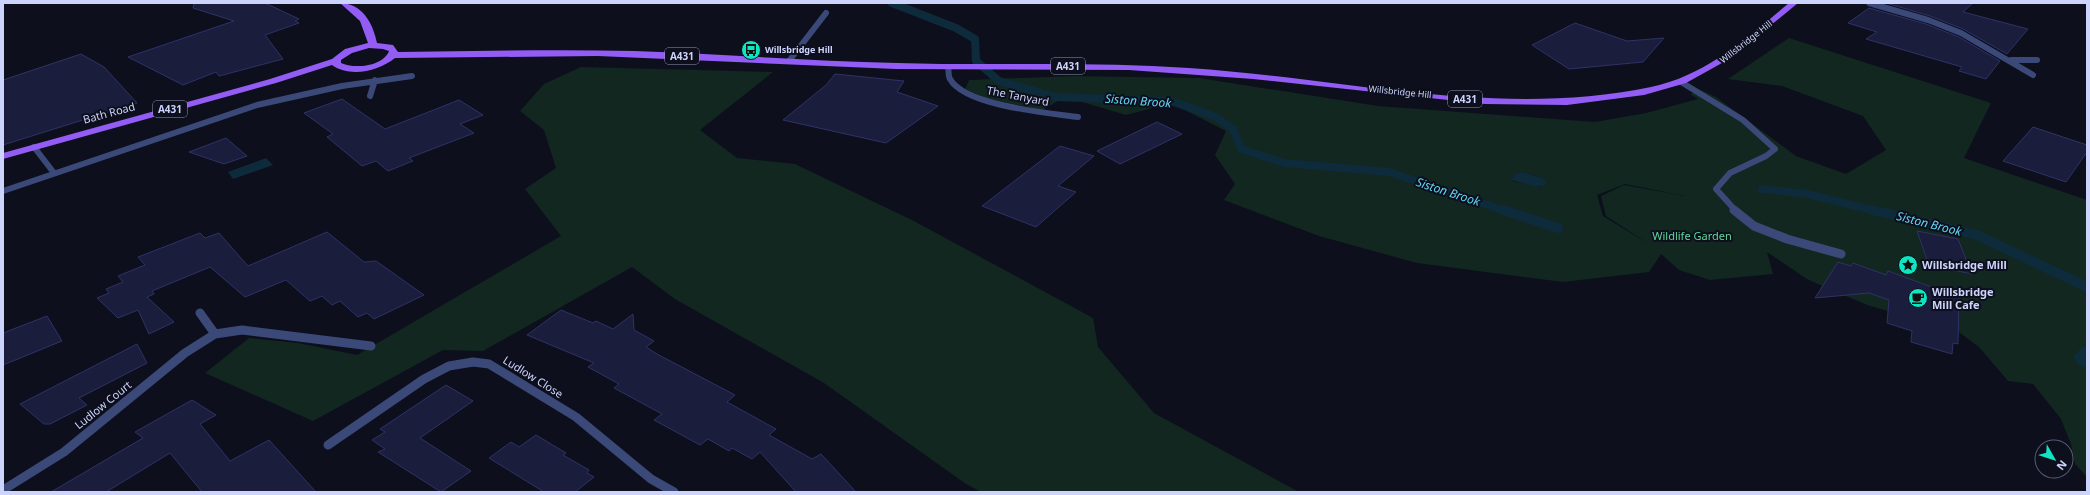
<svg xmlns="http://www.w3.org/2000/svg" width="2090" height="495" font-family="'Noto Sans',sans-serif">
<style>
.green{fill:#112720;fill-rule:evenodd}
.water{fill:#0e2b3c}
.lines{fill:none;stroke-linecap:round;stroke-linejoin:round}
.stream-far1{stroke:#0e2b3c;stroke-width:8}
.stream{stroke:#0e2b3c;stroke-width:10}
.building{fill:#1b1d3d;stroke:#2e3267}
.street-far1{stroke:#3b4979;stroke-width:6}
.street{stroke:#3b4979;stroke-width:9}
.primary{fill:#935cf4;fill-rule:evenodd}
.labels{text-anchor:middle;stroke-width:4;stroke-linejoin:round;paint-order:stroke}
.far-street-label{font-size:9px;fill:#cdd4fc;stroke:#0d0f1d}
.far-poi-label{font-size:9px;font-weight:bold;fill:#cdd4fc;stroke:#0d0f1d;text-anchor:start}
.shield{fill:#0d0f1d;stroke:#9399b9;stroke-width:1}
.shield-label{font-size:10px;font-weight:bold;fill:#cdd4fc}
.street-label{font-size:11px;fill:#cdd4fc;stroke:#0d0f1d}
.park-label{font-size:11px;fill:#5fd698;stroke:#0d0f1d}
.poi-label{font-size:11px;font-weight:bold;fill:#cdd4fc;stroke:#0d0f1d;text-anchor:start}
.water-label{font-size:12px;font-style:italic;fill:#62d7f4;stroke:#0d0f1d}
</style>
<rect width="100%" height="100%" fill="#0d0f1d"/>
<path class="green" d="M1789,38L1991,103L1964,158L2087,200V477L2075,464L2071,444L2061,419L2033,384L2008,381L1979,347L1956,330L1870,306L1836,292L1807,279L1767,252L1773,274L1710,280L1679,270L1661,254L1649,272L1563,282L1417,263L1319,236L1224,200L1235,184L1215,155L1226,131L1171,103L1126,115L1065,97L1042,110L988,99L965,89L969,80L1072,76L1199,78L1378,106L1595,122L1646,113L1698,99L1690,94L1701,90L1716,97L1796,156L1846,174L1886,150L1863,116L1782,86L1728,79ZM1523,172L1539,177L1540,187L1512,181ZM1625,184L1685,196L1624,185L1601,196L1606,216L1649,244L1603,216L1597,195Z
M581,67L773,72L700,130L737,158L795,164L914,221L1093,318L1098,347L1154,413L1299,492H981L966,484L824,383L675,299L632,267L483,351L443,350L313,421L205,373L249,338L298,343L357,355L561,236L525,189L556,168L544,130L520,111L544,84Z"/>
<path class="water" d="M266,158L273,165L233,179L228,172Z
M1523,172L1542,178L1546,182L1545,185L1536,187L1511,180L1517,173Z
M2082,347H2087V368L2078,364L2073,357Z"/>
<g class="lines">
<path class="stream-far1" d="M892,3L956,28L975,39L976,61L999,81L1056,97L1171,101L1216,117L1233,129L1241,149L1284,163L1389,172L1506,211
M1762,189L1807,194L1876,211"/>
<path class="stream" d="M1503,210L1558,228
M1872,210L1977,235L2087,287"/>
</g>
<path class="building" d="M194,3H265L299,19L295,21L299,23L265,35L283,59L219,76L216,72L183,85L128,57L234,21L193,8Z
M1886,3H1973L1963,12L2028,29L2007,54L1963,29L1930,16Z
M1869,8L1926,24L1959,37L2000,61L1986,79L1959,71L1962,67L1866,39L1877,32L1848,23Z
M1575,23L1627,41L1664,38L1643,62L1569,69L1532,45Z
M81,54L104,67L137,103L3,145V80Z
M835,74L904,81L897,92L938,106L886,143L783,120L826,85Z
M342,99L385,129L459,100L483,115L460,124L474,133L409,158L413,161L388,171L376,161L362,166L327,137L333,134L304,113Z
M1157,122L1182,134L1120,164L1097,151Z
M2033,127L2087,145V152L2066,182L2003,161Z
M226,138L247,156L224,164L189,152Z
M1060,146L1094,156L1058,186L1076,192L1036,227L982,206Z
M1917,231L1958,239L1972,274L1929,265Z
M327,232L364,262L376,261L424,295L374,319L367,313L358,317L340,301L332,305L322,296L310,301L286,280L245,297L210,267L152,291L154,294L147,297L174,322L149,334L138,310L118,318L97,298L109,293L106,289L123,282L118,276L145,265L138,257L200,233L205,238L219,233L248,266Z
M1838,262L1851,266L1853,263L1886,275L1888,271L1959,297L1958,344L1953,343L1952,354L1911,342L1912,331L1887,323L1889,300L1869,293L1815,298Z
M561,310L593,323L596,321L613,329L633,314L634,330L654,341L646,347L657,354L735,395L727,402L776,429L769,435L812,459L821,454L856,492H796L760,452L752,459L732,448L729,451L708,439L700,445L654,420L662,414L614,388L619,384L588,367L594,363L527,335Z
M47,316L62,341L3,365V333Z
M137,344L147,363L79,398L87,405L50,424H44L20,404Z
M446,385L473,401L420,438L471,471L441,492L378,452L385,449L372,440L385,432L380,429Z
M192,400L216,415L200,424L230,461L269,440L316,492H202L170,453L106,492H51L143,438L135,432Z
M536,435L566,453L563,455L589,470L587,473L594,477L575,492H544L489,458L511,442L519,447Z"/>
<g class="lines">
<path class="street-far1" d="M1869,3L1928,20L1961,33L2033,75
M2011,60H2037
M789,61L826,13
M948,67C949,71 948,76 950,79C965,106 1049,113 1078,117
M1681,82L1743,120L1775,149L1766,156L1730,173L1716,189L1736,211
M370,96L375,80
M34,147L54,173
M3,191L257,105L342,86L412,76"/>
<path class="street" d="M1734,210L1754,226L1787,239L1841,254
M200,313L215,334
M328,445L424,379L449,366L473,362L489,364L576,417L651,479L674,492
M3,490L64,452L185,353L215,334L242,330L371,346"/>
<path class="primary" d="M340,3C362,3 373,23 377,43L393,45L398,52C477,51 555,49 634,51C722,54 809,61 897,63C995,66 1092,61 1189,68C1342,78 1499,119 1651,87C1705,76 1747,38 1789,3H1798L1731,58L1686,83L1644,95L1567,105L1485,104L1253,79L1129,70L896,69L598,56L395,58C379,71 350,78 332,65L276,83L3,159V153L270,79L332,59L345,49L368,43L360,21ZM369,48L383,49L389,51C383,67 353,69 341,63V60L352,53Z"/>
</g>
<defs>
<g id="bus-disc" transform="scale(1)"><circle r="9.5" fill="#10e5c2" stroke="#0d0f1d"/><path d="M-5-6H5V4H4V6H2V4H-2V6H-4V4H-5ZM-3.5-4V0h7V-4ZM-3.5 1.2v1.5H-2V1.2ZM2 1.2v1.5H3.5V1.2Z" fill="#111"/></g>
<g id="sight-disc" transform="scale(1)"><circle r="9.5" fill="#10e5c2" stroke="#0d0f1d"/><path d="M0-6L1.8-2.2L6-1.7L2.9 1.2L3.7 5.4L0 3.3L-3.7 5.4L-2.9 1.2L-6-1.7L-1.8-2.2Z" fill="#111"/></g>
<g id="cafe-disc" transform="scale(1)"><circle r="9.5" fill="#10e5c2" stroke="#0d0f1d"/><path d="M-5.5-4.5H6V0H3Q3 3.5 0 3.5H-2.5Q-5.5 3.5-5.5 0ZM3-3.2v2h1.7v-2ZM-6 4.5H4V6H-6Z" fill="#111"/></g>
</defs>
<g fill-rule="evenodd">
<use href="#bus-disc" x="751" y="50"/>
<use href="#sight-disc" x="1908" y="265"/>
<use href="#cafe-disc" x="1918" y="298"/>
</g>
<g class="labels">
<g class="far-street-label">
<text transform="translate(1746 42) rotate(-38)" y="3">Willsbridge Hill</text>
<text transform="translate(1400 92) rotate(6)" y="3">Willsbridge Hill</text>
</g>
<g class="far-poi-label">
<text x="765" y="53">Willsbridge Hill</text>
</g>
<g class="shield">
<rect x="665" y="48" width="34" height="16" rx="3"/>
<rect x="1051" y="58" width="34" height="16" rx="3"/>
<rect x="1448" y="91" width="34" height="16" rx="3"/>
<rect x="153" y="101" width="34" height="16" rx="3"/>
</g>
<g class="shield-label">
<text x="682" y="60">A431</text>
<text x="1068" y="70">A431</text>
<text x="1465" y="103">A431</text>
<text x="170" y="113">A431</text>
</g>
<g class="street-label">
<text transform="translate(1018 96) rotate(11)" y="4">The Tanyard</text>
<text transform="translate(109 113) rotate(-15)" y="4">Bath Road</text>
<text transform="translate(533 377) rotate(32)" y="4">Ludlow Close</text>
<text transform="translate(103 405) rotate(-39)" y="4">Ludlow Court</text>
</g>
<g class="park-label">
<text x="1692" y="240">Wildlife Garden</text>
</g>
<g class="poi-label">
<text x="1922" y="269">Willsbridge Mill</text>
<text x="1932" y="296">Willsbridge<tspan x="1932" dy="13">Mill Cafe</tspan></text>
</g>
<g class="water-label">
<text transform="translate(1138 101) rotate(4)" y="4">Siston Brook</text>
<text transform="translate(1448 192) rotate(18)" y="4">Siston Brook</text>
<text transform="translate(1929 224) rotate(14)" y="4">Siston Brook</text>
</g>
</g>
<rect width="2090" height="495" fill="none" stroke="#cdd4fc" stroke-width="8"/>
<g transform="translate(2054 459) rotate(129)"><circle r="19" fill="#0d0f1d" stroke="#5a5e76"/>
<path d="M0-3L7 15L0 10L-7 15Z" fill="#10e5c2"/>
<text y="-6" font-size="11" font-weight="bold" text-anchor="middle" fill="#cdd4fc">N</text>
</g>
</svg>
